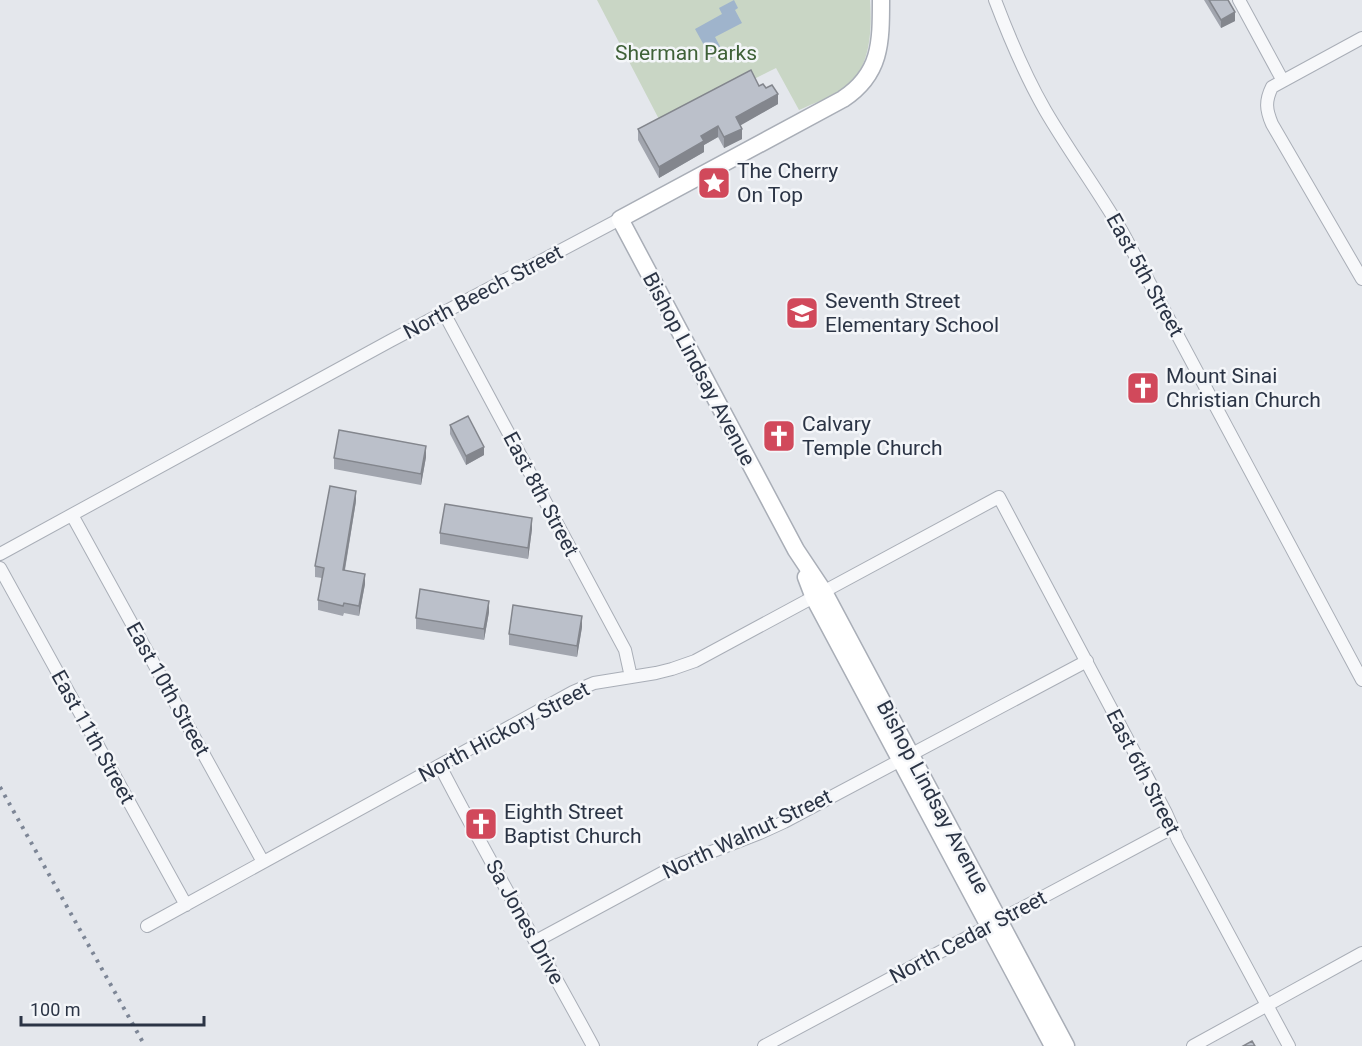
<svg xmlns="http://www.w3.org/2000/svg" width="1362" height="1046" font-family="Roboto,sans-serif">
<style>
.green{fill:#c9d6c5}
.water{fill:#9fb4cc}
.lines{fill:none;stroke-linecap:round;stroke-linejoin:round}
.street-casing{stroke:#a9aeb7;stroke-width:14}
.secondary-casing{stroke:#a9aeb7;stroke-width:19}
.street{stroke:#f7f8fa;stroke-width:12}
.secondary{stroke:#fff;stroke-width:16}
.rail{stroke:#7d8696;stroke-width:4;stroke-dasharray:3 6;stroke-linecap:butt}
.wall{fill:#a1a5ae}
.shaded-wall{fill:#83868d}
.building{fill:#bbc0ca;stroke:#83868d;stroke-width:1.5}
.labels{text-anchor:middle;stroke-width:5;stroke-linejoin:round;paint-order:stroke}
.park-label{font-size:21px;fill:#3f6138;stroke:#f4f6f9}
.poi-label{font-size:21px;fill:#2b3445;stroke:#f4f6f9;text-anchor:start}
.street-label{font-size:21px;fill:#2b3445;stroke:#f4f6f9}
</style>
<rect width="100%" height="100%" fill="#e4e7ec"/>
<path class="green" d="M597,0H870C872,29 871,68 846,87C833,97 814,103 799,110L776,68L662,125Z"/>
<path class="water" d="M734,0L738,8L735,10L742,23L715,37L723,52L711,58L695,29L722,14L719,8Z"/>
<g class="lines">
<g class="street-casing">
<path id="street" d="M995,0C1009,37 1025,75 1045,110C1070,153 1100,193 1124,235L1362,680
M1239,0L1283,81
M1362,38L1272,87C1265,101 1266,110 1272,124L1362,279
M444,313L625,650L631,677
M72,515L263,862
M0,554L390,341L620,219
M0,568L186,905
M440,766C489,861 542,952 593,1046
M147,926L573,692L594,683L656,673L672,669L695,661L999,497L1129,742L1166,813L1178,840L1289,1046
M536,941L675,866L760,833L784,822L1087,661
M764,1046L1172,828
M1193,1046L1362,953"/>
</g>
<g class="secondary-casing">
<path id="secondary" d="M881,0C881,43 881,74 843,99L620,219L796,550L824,592L1066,1046
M806,577L814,598L1053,1046"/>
</g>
<use href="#street" class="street"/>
<use href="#secondary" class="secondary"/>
<path class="rail" d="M0,787L145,1046"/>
</g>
<path class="wall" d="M1204,0H1228L1235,21L1221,28Z
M759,86L778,104L740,125L742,139L724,148L718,137L704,145V152L659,178L638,140V129Z
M450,425L484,455L466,465L450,434Z
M426,457L421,485L334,469V458Z
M356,501L345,570L365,584L359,616L344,613L343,616L318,610V600L322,578L315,577V566Z
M532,529L528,559L440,544V533Z
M489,612L484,640L416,629V618Z
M582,627L577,657L509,645V634Z"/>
<path class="shaded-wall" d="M1235,12V21L1221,28V20Z
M778,94V104L736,128V117Z
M718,126V137L704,145V152L659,178V167L701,136Z
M742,129V139L724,148V137Z
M426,446V457L421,485V474Z
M484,447V455L466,465V456Z
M356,491V501L343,580V570Z
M532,518V529L528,559V548Z
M365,574V584L359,616V606Z
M489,601V612L484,640V629Z
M582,616V627L577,657V646Z"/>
<path class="building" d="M1209,0H1228L1235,12L1221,20Z
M751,70L759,86L763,84L766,88L772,85L778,94L736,117L742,129L724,137L718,126L701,136L704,141L659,167L638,129Z
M468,416L484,447L466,456L450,425Z
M339,430L426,446L421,474L334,458Z
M330,486L356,491L343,570L365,574L359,606L344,603L343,606L318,600L324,568L315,566Z
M445,504L532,518L528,548L440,533Z
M420,589L489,601L484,629L416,618Z
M513,605L582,616L577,646L509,634Z
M1252,1041L1255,1046H1243Z"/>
<defs>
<g id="sight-square" transform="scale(1.725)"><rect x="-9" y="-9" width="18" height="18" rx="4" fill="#d1495b" stroke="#f4f6f9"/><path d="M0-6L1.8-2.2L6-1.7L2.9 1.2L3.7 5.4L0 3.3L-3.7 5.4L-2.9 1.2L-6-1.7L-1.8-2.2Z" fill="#fff"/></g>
<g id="school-square" transform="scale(1.725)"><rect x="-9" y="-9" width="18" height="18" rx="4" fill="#d1495b" stroke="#f4f6f9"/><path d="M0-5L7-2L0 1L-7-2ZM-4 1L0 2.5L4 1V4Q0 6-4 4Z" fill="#fff"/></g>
<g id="church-square" transform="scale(1.725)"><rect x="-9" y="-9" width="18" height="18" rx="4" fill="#d1495b" stroke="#f4f6f9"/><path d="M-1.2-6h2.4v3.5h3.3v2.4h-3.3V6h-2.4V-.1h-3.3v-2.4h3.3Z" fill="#fff"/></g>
</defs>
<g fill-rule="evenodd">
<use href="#sight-square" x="714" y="183"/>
<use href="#school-square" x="802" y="313"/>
<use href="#church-square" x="1143" y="388"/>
<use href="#church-square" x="779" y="436"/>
<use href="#church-square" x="481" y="824"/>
</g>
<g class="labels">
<g class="park-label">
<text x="686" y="60">Sherman Parks</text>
</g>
<g class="poi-label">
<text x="737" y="178">The Cherry<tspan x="737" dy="24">On Top</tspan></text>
<text x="825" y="308">Seventh Street<tspan x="825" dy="24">Elementary School</tspan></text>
<text x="1166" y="383">Mount Sinai<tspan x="1166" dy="24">Christian Church</tspan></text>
<text x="802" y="431">Calvary<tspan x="802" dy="24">Temple Church</tspan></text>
<text x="504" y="819">Eighth Street<tspan x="504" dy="24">Baptist Church</tspan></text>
</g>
<g class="street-label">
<text transform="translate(1145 275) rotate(61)" y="7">East 5th Street</text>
<text transform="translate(483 292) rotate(-28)" y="7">North Beech Street</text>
<text transform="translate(699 369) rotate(62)" y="7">Bishop Lindsay Avenue</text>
<text transform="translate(541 494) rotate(62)" y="7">East 8th Street</text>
<text transform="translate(168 689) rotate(61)" y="7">East 10th Street</text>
<text transform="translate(504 732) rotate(-28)" y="7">North Hickory Street</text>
<text transform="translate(93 737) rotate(61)" y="7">East 11th Street</text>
<text transform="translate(1143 772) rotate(63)" y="7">East 6th Street</text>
<text transform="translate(933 797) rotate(62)" y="7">Bishop Lindsay Avenue</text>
<text transform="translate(747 834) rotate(-25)" y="7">North Walnut Street</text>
<text transform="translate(525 922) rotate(61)" y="7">Sa Jones Drive</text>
<text transform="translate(968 937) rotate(-28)" y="7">North Cedar Street</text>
</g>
</g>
<path d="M21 1016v9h183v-9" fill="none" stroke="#2b3445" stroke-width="3"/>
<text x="30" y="1016" font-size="18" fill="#2b3445" stroke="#f4f6f9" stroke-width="4.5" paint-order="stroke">100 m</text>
</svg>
